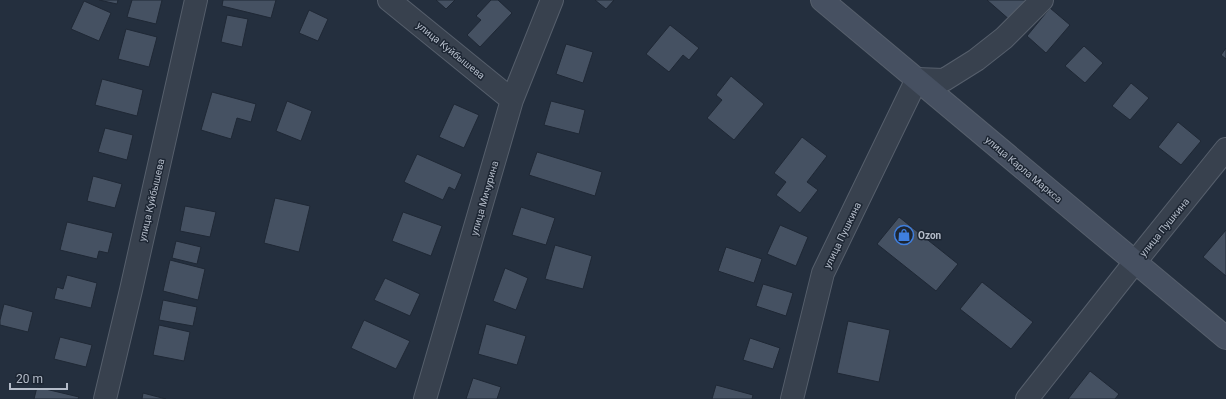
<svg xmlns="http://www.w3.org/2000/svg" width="1226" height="399" font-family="Roboto,sans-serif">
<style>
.building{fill:#455162;stroke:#1f2835}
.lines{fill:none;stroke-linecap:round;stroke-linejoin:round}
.street-casing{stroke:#565f6c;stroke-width:24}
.secondary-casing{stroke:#565f6c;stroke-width:24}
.street{stroke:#38414e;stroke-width:22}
.secondary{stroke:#465061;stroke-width:22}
.labels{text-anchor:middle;stroke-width:3;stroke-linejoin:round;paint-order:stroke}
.street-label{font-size:10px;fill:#b4bcc9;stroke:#1d2633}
.poi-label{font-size:10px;font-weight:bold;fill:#b4bcc9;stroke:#1d2633;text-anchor:start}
</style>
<rect width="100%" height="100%" fill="#242f3e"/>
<path class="building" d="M99,0H118L117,4Z
M132,0H162L156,24L127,17Z
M223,0H276L271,18L222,6Z
M436,0H455L446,9Z
M491,0H498L512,13L480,47L467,35L481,20L476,16Z
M595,0H614L606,9Z
M987,0H1030L1011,21Z
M84,1L111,13L99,41L71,29Z
M1050,8L1070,25L1046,53L1027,36Z
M309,10L328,19L318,41L299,33Z
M227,15L248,19L242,47L221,42Z
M670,25L699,48L689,60L683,55L669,72L646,54Z
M126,29L157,37L149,67L118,59Z
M566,44L593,52L583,83L556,74Z
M1084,46L1103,63L1085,83L1065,66Z
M1226,48V59L1221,55Z
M731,76L764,104L734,140L707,118L722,100L716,95Z
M102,79L143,90L137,116L95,105Z
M1131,83L1149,98L1130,120L1112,106Z
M212,92L256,104L251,122L237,118L231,139L201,130Z
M287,101L312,111L301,141L276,131Z
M551,101L585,110L579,134L544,125Z
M454,104L479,115L464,148L439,137Z
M1178,122L1201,141L1181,165L1158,147Z
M105,128L133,135L127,160L98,152Z
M802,137L827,156L807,182L818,190L800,213L776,195L786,182L774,173Z
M537,152L602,172L595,196L529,175Z
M417,154L462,174L455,190L449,187L443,200L404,182Z
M93,176L122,184L115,208L87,201Z
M275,198L310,206L299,252L264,243Z
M185,206L216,212L210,237L180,231Z
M521,207L555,218L546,245L512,235Z
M403,212L442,226L431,256L392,241Z
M899,217L958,264L936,291L877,244Z
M67,222L113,233L108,253L99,251L97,259L60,250Z
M780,225L808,237L796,266L767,254Z
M1226,230V276L1203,257Z
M176,241L201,247L197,264L172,258Z
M555,245L592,256L583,289L545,279Z
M726,247L762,259L754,283L718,271Z
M170,260L205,269L198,300L163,291Z
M505,268L528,278L516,310L493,301Z
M67,275L97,283L91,308L54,299L57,287L63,289Z
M385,278L420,294L410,316L374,300Z
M982,282L1033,322L1011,349L960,309Z
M763,284L793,293L786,316L756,306Z
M163,300L197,307L193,326L159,320Z
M4,304L33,312L28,332L0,325V320Z
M364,320L410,341L396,369L351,348Z
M848,321L890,330L879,382L837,373Z
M486,324L526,336L517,365L478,354Z
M159,325L190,332L184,361L153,355Z
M60,337L92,345L86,367L54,359Z
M750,338L780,348L773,369L743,360Z
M1090,371L1119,394L1115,399H1068Z
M473,378L501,387L497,399H466Z
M716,385L753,395L752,399H712Z
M37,387L79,397L78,399H34Z
M143,393L166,399H142Z"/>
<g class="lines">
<g class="street-casing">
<path id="street" d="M389,0L512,100
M105,399L131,290L196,0
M425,399L512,100L552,0
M792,399L823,273L917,79L944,80L976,60L1004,38L1042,0
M1027,399L1135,262L1226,149"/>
</g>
<g class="secondary-casing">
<path id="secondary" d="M822,0L1226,338"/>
</g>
<use href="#street" class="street"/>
<use href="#secondary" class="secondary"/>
</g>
<defs>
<g id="shop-ring" transform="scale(1)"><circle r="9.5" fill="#1d2633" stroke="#3f7fe0" stroke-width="1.5"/><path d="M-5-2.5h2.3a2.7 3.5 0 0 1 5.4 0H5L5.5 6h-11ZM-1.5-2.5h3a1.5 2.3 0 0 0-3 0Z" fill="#3f7fe0"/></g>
</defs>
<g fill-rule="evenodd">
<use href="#shop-ring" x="904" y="235"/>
</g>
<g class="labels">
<g class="street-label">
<text transform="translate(451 50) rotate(39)" y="4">улица Куйбышева</text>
<text transform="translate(1024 169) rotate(40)" y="4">улица Карла Маркса</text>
<text transform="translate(484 198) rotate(-74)" y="4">улица Мичурина</text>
<text transform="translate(151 200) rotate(-77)" y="4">улица Куйбышева</text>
<text transform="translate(1164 227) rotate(-51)" y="4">улица Пушкина</text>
<text transform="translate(842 235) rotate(-64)" y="4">улица Пушкина</text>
</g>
<g class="poi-label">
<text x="918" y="239">Ozon</text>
</g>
</g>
<path d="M10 383v6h57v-6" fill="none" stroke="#b4bcc9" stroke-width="2"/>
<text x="16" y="383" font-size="12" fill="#b4bcc9" stroke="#1d2633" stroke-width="3" paint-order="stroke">20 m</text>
</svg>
